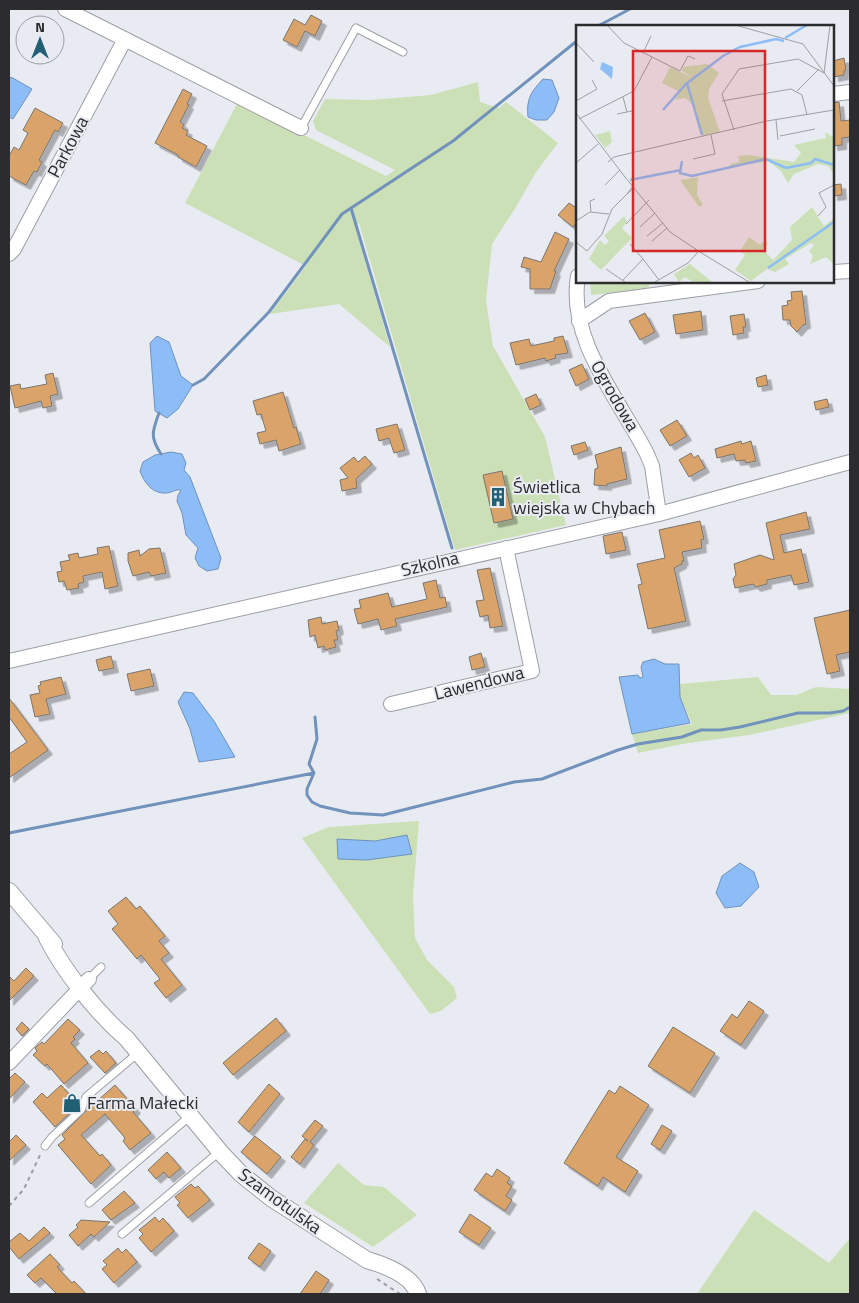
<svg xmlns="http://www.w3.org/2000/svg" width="859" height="1303" font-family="'Titillium Web',sans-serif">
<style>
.green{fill:#cbe0b6}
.water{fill:#8dbdf7;stroke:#7092bb}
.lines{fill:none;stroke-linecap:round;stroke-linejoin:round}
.stream{stroke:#7092bb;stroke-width:3}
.building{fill:#d9a36a;stroke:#7a756f;filter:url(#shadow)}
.service-casing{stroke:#9d9fa5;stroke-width:9}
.minor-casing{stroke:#9d9fa5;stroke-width:16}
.tertiary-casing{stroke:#9d9fa5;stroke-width:18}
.path{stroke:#9d9ea4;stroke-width:2;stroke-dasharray:4 4;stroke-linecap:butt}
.service{stroke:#fff;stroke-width:7}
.minor{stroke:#fff;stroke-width:14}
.tertiary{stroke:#fff;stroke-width:16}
.labels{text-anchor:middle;stroke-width:4;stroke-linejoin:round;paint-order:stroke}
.street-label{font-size:18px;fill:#2c2c2f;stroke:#e9ebf2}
.poi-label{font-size:18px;fill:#2c2c2f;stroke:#e9ebf2;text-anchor:start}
.inset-river{fill:none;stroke:#8dbdf7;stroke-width:2.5}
.inset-road{fill:none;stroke:#9d9fa4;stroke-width:1}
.view{fill:#d62828;fill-opacity:0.15;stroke:#d62828;stroke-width:2.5}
.inset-edge{fill:none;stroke:#2c2c2f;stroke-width:2.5}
</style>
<defs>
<filter id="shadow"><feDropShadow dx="4.5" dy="4.5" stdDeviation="0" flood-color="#0004"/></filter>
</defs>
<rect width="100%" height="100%" fill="#e9ebf2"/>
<path class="green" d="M478,82L480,102L499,108L506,102L558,143L536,172L516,207L492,244L486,301L493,346L545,437L566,525L455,550L359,223L355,226L390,347L339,304L270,314L306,266L185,203L238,102L386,176L395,170L316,130L313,121L325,99L370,100L431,95Z
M590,281H651L648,289L591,295Z
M758,677L771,695H796L816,687L850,689V713L749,735L688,743L638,753L632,734L692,724L680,697V684Z
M419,821L413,896L415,938L427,960L454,987L457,998L441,1011L430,1014L302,838L329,827Z
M338,1163L364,1185L384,1187L417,1215L373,1247L304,1203Z
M754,1210L829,1263L850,1238V1294H697Z"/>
<path class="water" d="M11,77L32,89L13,119L9,117V80Z
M543,79L552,80L559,98L554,112L547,120H536L528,117C526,99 531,92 543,79Z
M157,336L169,342L181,376L193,385L178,409L167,418L155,411L150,343Z
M171,452L182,454L186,463L184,470L190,477L221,558L218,569L207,571L199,566L195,558L198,548L186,535L182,513L177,501L178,495L181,490C175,489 172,493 166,493C152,494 144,482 140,471L143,462L155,455Z
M654,659L665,664H679L680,697L690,723L632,734L619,677L638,675L640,678L643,677L641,667L643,662Z
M184,692L193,693L214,721L235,757L199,762L190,729L178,702Z
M407,835L412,854L367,860L338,859L337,839L375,841Z
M740,863L754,872L759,887L741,906L725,908L716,893L722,876Z"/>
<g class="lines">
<path class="stream" d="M598,26L630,9
M351,208L452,548
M193,385L204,379L269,312L342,214L453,141L578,40
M159,413C152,432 150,437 161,454
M315,717L317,739L309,764L314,773L307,789V795L312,802L320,806L350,813L383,815L514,782L542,779L618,750L638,744L682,737L701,730H721L740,727L798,713H830L843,711L850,707
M9,833L314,773"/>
</g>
<path class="building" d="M311,15L322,21L315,36L305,31L297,47L283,40L294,19L305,25Z
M844,58L846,70L844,71V75L834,77L833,61Z
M183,89L192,94L187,104L189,105L180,122L184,125L182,128L188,131L186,135L207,146L196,167L178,157V155L155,143Z
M839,102L841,121L850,120V137L842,138V145L833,146V103Z
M35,108L63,123L58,132L55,130L39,160L42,162L37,172L34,171L26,185L9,176V156L14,147L19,150L28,133L23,130Z
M841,184L842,195L833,196V185Z
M569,203L578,209V220L573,227L558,215Z
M555,232L569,239L554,271H556L550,289H530V269L521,267L524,257L541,262Z
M802,291L806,324L803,325L797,332L791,326L790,320H783L782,306L788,305L787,301L792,300L791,292Z
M701,311L703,330L676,334L673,315Z
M645,313L655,332L640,340L629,321Z
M744,314L746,327H743L744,333L733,335L730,316Z
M563,336L568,353L555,355L556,358L546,361L545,358L516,365L510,343L529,339L531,346L554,341V338Z
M582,364L589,379L576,386L569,370Z
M53,373L58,394L50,396L52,406L43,408L41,401L15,408L10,386L20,384L21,389L47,384L45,375Z
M766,375L768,385L758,387L756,378Z
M283,392L294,428L296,427L301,444L279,451L276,440L260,444L257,433L266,431L261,414L257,415L253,401Z
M536,394L541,405L530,410L525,399Z
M827,399L829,407L816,410L814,402Z
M677,420L687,436L670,446L660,430Z
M397,424L405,450L394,453L389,438L379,441L376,429Z
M741,441L742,444L751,441L756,461L746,463L745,460L736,461L734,454L717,458L715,449Z
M585,442L588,450L574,455L571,446Z
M621,447L627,479L607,484V486L594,485L595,469L598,468L595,455Z
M691,453L694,458L698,455L705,468L689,477L679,460Z
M365,456L372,464L356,479L357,488L342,491L340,480L348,478L340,468L354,457L358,462Z
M502,471L513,519L494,523L483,475Z
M806,512L810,529L780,535L784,553L801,549L809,582L794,585L791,575L767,580V584L756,587L753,584L735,588L733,579L736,575L734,564L760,555L774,560L766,523Z
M700,521L704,539L701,540L702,548L682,552L684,561H682V564L674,568L686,621L648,629L638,585L642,584L637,564L665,558L659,530Z
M622,532L626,550L606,554L603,536Z
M109,546L118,586L105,589L102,572L83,576L84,582L78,584L79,588L67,590L64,581L59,582L57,572L62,571L60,562L70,560L68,555L78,553L79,558L98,554L97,548Z
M160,548L166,573L151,576L149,572L133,576L128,561V553L139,550L140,556L149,549Z
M490,568L503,626L490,628L488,615L480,617L476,601L484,600L477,570Z
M436,580L440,598L445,597L447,607L395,619L397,626L381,630L378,619L358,624L354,609L361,608L359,600L388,593L392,607L427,599L423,583Z
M850,610V652L836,655L840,671L827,674L814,618Z
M321,617L322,624L337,621L339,630L336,631L338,640H334L336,647L325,650L324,646L318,648L315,635L310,637L308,620Z
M481,653L485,667L472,670L469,657Z
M111,656L114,668L99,671L96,660Z
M150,669L154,686L131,691L127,674Z
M61,677L66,694L46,699L50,714L35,717L30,695L40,693L38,686L41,685L40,682Z
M9,698L48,750L9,778V754L27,742L9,717Z
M126,897L136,909L140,906L165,936L159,941L169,953L161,959L182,985L166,998L154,983L160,979L141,955L137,959L112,929L118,924L108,911Z
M26,968L34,976L9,1001V976L14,981Z
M749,1001L764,1011L741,1045L720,1031L732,1014L737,1018Z
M276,1018L286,1031L233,1075L223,1063Z
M68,1019L80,1030L73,1037L75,1039L71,1043L88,1063L64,1084L47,1064L45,1066L33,1055L37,1051L35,1048L42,1042L44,1044Z
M22,1022L29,1029L22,1036L16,1029Z
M673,1027L715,1053L690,1093L648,1066Z
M99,1050L103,1054L106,1051L116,1063L105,1073L90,1057Z
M15,1073L25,1082L9,1099V1079Z
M269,1084L280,1094L249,1132L238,1122Z
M61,1085L78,1104L76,1107L55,1127L33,1102L42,1093L47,1098Z
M115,1085L136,1109L133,1112L151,1133L130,1150L123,1141L125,1138L105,1114L81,1135L100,1156L102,1154L111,1165L91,1184L58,1145L65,1139L62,1135L87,1110Z
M620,1086L649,1105L616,1157L638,1171L625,1192L603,1177L598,1186L564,1163L609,1090L615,1094Z
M315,1120L323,1126L310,1142L314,1145L300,1164L291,1157L305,1139L308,1141L302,1136Z
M662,1125L672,1131L660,1150L651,1144Z
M16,1135L26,1145L9,1161V1142Z
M255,1136L281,1157L267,1174L241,1152Z
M167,1152L181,1168L169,1178L164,1172L156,1179L148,1170Z
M497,1169L510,1178L507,1183L512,1186L506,1196L512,1200L505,1211L474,1190L486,1173L492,1177Z
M191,1184L195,1188L198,1186L210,1200L188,1218L177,1205L180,1203L175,1197Z
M124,1191L135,1203L111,1220L102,1210Z
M470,1214L491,1228L479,1245L459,1232Z
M155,1217L159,1222L163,1218L174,1231L151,1252L139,1238L143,1234L139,1230Z
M81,1220L110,1222L94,1237L91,1234L78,1246L69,1235L78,1227L76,1225Z
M44,1227L50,1233L19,1259L9,1247V1242L20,1233L29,1241Z
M259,1243L271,1251L260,1267L248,1258Z
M118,1248L122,1253L126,1249L137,1262L114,1283L102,1269L107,1265L103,1261Z
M50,1254L60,1265L57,1267L72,1283L74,1281L86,1294H57L41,1278L35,1283L27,1275Z
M316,1271L329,1280L320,1294H300Z"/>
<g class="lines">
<g class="service-casing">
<path id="service" d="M301,128L356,28L403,52
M89,979L101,967
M45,1146L52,1137L81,1110L86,1097L138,1053
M89,1203L190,1116
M122,1234L219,1152"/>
</g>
<g class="minor-casing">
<path id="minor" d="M65,9L301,128
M833,94L850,92
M9,254L14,249L125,39
M833,272L850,271
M578,276C567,340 620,400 647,454L652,466L659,514
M579,321L609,301L758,281
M9,661L659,514L850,462
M391,704L532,671L506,548
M9,1063L89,979"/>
</g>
<g class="tertiary-casing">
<path id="tertiary" d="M9,891L54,944
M47,938C65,973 97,1013 127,1039L222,1154L241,1174L271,1198L367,1260C384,1265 412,1275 418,1294"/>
</g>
<path class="path" d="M9,1206L24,1189L41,1153
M377,1279L400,1294"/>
<use href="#service" class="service"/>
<use href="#minor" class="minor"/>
<use href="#tertiary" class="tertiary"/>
</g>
<defs>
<g id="building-bare" transform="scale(1.5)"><path d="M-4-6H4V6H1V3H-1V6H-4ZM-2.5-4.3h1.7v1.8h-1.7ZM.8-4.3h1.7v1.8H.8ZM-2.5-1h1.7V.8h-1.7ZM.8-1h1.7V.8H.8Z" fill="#215f75" stroke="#e9ebf2" stroke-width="2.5" paint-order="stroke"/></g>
<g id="shop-bare" transform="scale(1.5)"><path d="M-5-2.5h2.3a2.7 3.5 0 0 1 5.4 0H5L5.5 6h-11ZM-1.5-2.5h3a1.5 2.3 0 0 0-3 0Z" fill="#215f75" stroke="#e9ebf2" stroke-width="2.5" paint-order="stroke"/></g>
</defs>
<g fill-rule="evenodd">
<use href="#building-bare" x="498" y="497"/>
<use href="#shop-bare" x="72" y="1103"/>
</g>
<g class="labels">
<g class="street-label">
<text transform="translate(68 147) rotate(-62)" y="6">Parkowa</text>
<text transform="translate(615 396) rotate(60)" y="6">Ogrodowa</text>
<text transform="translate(430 564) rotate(-13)" y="6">Szkolna</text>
<text transform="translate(479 683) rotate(-14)" y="6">Lawendowa</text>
<text transform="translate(280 1201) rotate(36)" y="6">Szamotulska</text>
</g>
<g class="poi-label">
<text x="513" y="493">Świetlica<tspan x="513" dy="21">wiejska w Chybach</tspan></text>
<text x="87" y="1109">Farma Małecki</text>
</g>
</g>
<g transform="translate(576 25)">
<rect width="258" height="258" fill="#e9ebf2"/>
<path d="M131,39L143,48L133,64L132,73L144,107L127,111L112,61L117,80L109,73L99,75L104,67L86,58L94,42L117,53L106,46L107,42ZM34,106L36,117L29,123L19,110ZM249,107L257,112V148L252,141L242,139L218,149L212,158L205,146L192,136L155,142L154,139L163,137L162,131L174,130L218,137L225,128L218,120L250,113ZM122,152L121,170L127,180L123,182L104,155ZM236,182L248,201L257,194L258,239L250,232L234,239L237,231L233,226L238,220L235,218L209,234L213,239L199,247L191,244L175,256L159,245L169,230L164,226L173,212L184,220L190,214L192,219L188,225L197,235L216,215L214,202ZM48,191L51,197L46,203L56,213L25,245L13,234L24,215L29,220L33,216L28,211ZM114,239L135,256L134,257H117L109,252L103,257L98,249Z" fill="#cbe0b6"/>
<path d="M26,37L37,42L36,54L24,44Z" fill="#8dbdf7"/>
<path class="inset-river" d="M209,13L231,0M111,58L126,110M87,85L110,59L147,31L164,22L200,14L208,16M106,136L104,148L116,151L190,134L210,143L235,138L239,134L258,140M54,155L105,145M192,243L258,197"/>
<path class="inset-road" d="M31,0L48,18L104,46L112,31L119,34M159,0L227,19L258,61M0,18L18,37M67,28L75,11M248,48L254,0M221,66L243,44M47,72L51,87M0,76L21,64L16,55M146,76L215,64L226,70L231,90M0,88L49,152M41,89L56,86M3,94L58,66L76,32M200,95L202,115M158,105L146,69L163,44L222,34L248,48M204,111L239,104M117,134L139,129L135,110M32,137L38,132L191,96L258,85M0,138L22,119M49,152L94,207L121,225M29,160L44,145M57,161L51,169L58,163M15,187L14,176L19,174M242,191L250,182L243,168L258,160M0,196L14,187L33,189M50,199L73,175M64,202L79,188M71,211L87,198M76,216L91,203M0,217L11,226L26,209L36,184L51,169M119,224L173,257M67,234L83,255M30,244L49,257M47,255L67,234L54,219M79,257L112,238L123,226"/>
<path class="view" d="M57,26H189V226H57Z"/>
<rect width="258" height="258" class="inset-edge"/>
</g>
<rect width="859" height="1303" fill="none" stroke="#2c2c2f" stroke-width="20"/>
<g transform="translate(40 40)"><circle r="24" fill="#e9ebf2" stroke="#9d9fa4"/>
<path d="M0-4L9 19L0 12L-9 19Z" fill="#215f75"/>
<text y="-8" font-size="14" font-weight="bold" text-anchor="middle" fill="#2c2c2f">N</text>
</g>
</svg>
